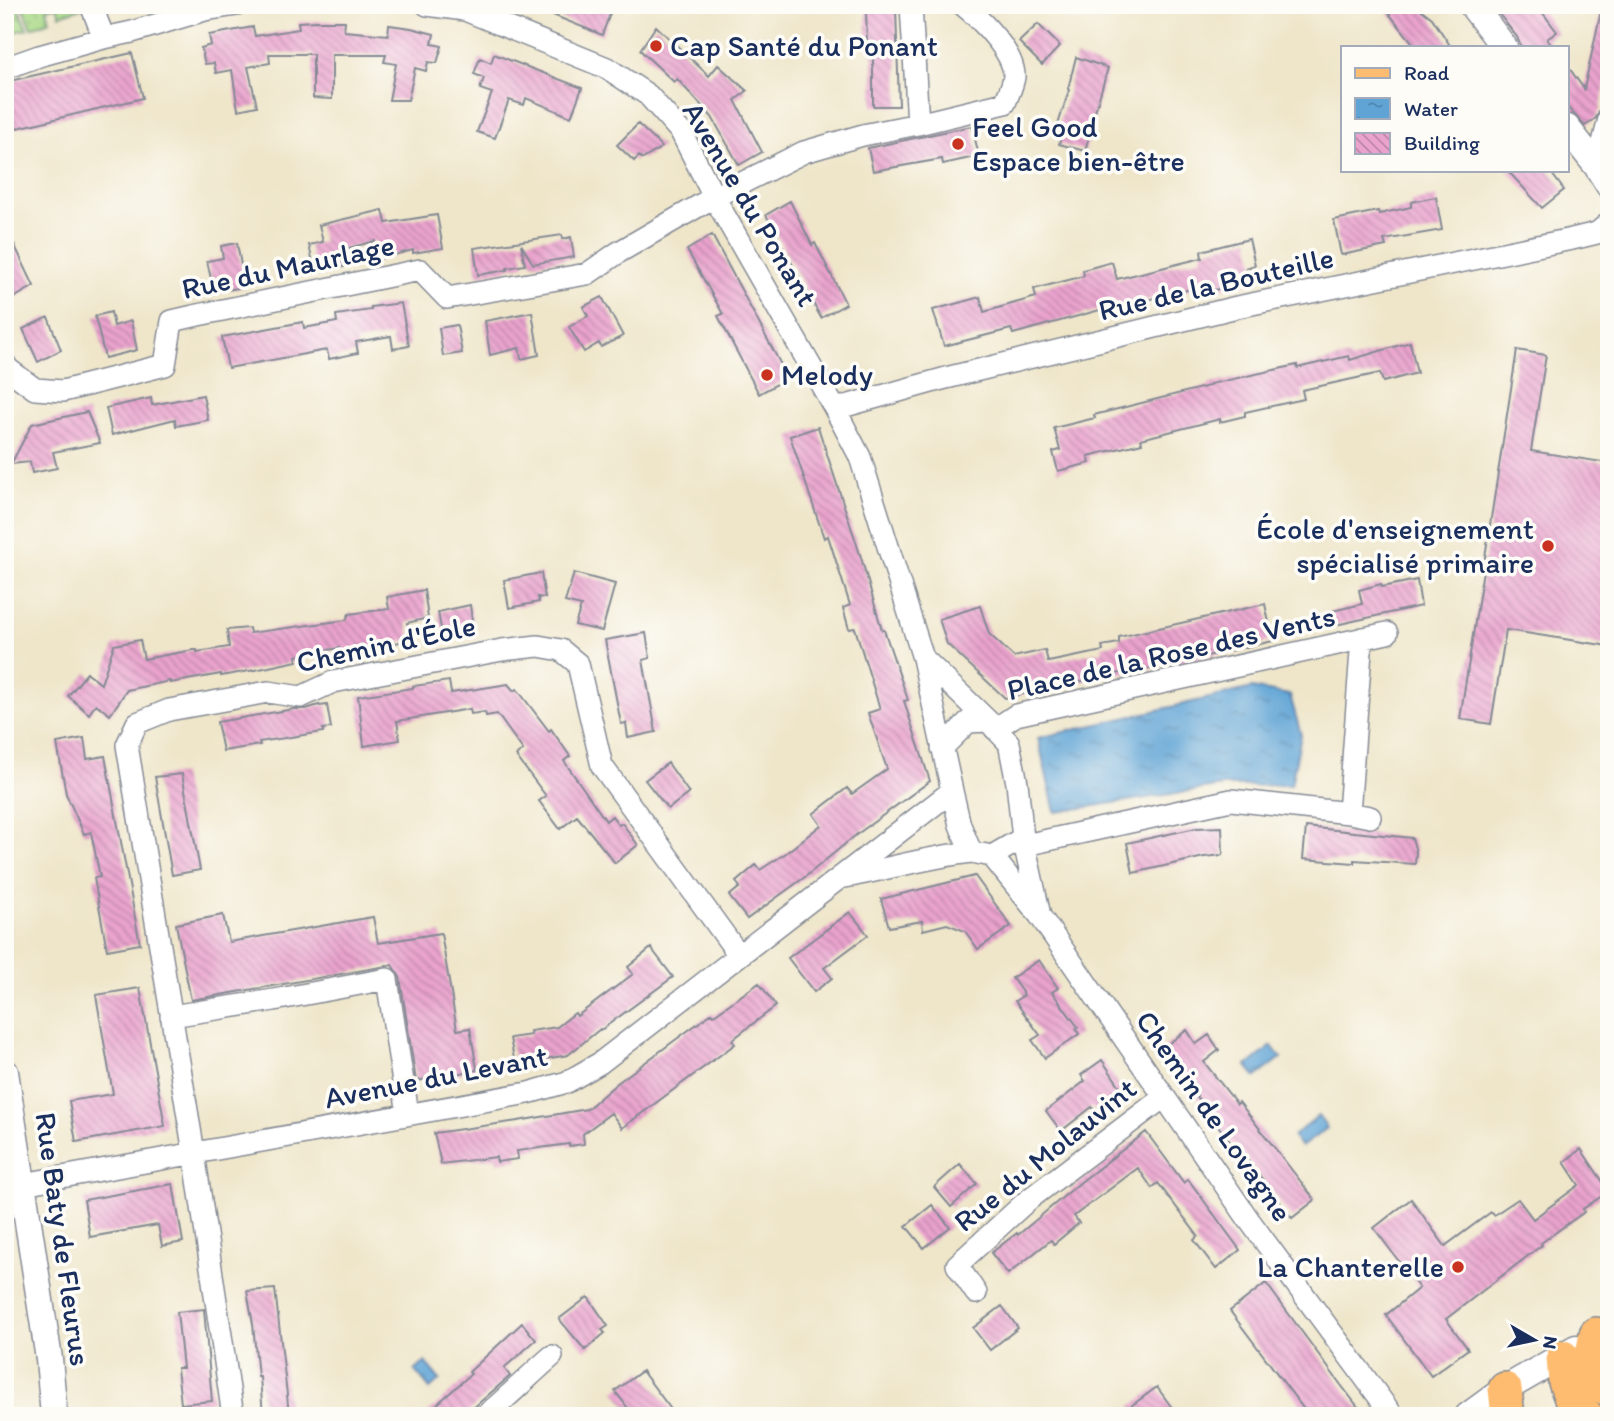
<svg xmlns="http://www.w3.org/2000/svg" width="1614" height="1421" font-family="Itim,sans-serif">
<style>
.park{fill:url(#park-dots);stroke:#628472;stroke-width:2}
.water{fill:url(#water-ripples);stroke:#3e6a9a;stroke-width:2}
.building{fill:url(#building-back-hatch)}
.lines{fill:none;stroke-linecap:round;stroke-linejoin:round}
.minor-casing{stroke:#858a94;stroke-width:24}
.tertiary-casing{stroke:#858a94;stroke-width:29}
.primary-casing{stroke:#858a94;stroke-width:36}
.minor{stroke:#fff;stroke-width:21}
.tertiary{stroke:#fff;stroke-width:26}
.primary{stroke:#fdbc70;stroke-width:33}
.poi-dot{fill:#c8321e;stroke:#fdfcf7;stroke-width:2.5}
.labels{text-anchor:middle;stroke-width:7;stroke-linejoin:round;paint-order:stroke}
.poi-label{font-size:30px;fill:#1b2f5e;stroke:#fdfcf7;text-anchor:start}
.street-label{font-size:30px;fill:#1b2f5e;stroke:#fdfcf7}
</style>
<defs>
<pattern id="park-dots" width="8" height="8" patternUnits="userSpaceOnUse" patternTransform="scale(1.75)"><rect width="8" height="8" fill="#a9d987"/><path d="M2 2h.1M6 6h.1" fill="none" stroke="#91bb77" stroke-width="1.8" stroke-linecap="round"/></pattern>
<pattern id="water-ripples" width="26" height="14" patternUnits="userSpaceOnUse" patternTransform="scale(1.75)"><rect width="26" height="14" fill="#60a4d5"/><path d="M2 4q2-2 4 0t4 0M15 11q2-2 4 0t4 0" fill="none" stroke="#4e86b0"/></pattern>
<pattern id="building-back-hatch" width="6" height="6" patternUnits="userSpaceOnUse" patternTransform="scale(1.75)"><rect width="6" height="6" fill="#eaa3cd"/><path d="M-1 5l2 2M0 0l6 6M5-1l2 2" fill="none" stroke="#bd85aa"/></pattern>
</defs>
<rect width="100%" height="100%" fill="#fdfcf7"/>
<filter id="ink" filterUnits="userSpaceOnUse"><feTurbulence type="fractalNoise" baseFrequency=".0143" numOctaves="2"/><feDisplacementMap in="SourceGraphic" scale="14" xChannelSelector="R" yChannelSelector="G"/><feConvolveMatrix kernelMatrix="1 2 1 2 8 2 1 2 1" color-interpolation-filters="sRGB"/></filter>
<filter id="wash" filterUnits="userSpaceOnUse"><feTurbulence type="fractalNoise" baseFrequency=".00686" numOctaves="4" result="noise"/><feDisplacementMap in="SourceGraphic" scale="28" xChannelSelector="R" yChannelSelector="G"/><feGaussianBlur stdDeviation="1.57" result="paint"/><feColorMatrix in="noise" values="0 0 0 0 0 0 0 0 0 0 0 0 0 0 0 0 0 1.4 0 .05"/><feComposite in="paint" operator="in"/></filter>
<g filter="url(#wash)">
<rect width="100%" height="100%" fill="#efe6ca"/>
<path class="park" d="M5,5H17L27,29L5,34Z
M22,5H91L60,15L57,6L47,9L50,21L31,28Z"/>
<path class="water" d="M1252,688L1290,695L1301,735L1291,785L1223,786L1055,812L1038,738Z
M1272,1046L1281,1058L1256,1077L1247,1066Z
M1318,1116L1327,1128L1301,1147L1293,1136Z
M425,1362L440,1380L430,1389L415,1371Z"/>
<g id="blocks">
<path class="building" d="M533,5H595L611,11L602,35L533,7Z
M1382,5H1415L1432,18L1451,47H1416Z
M1492,5H1537L1557,32L1547,39L1553,47H1521L1517,37Z
M896,8L899,106H873V45H867L866,9Z
M1601,11L1609,12V67L1600,110L1596,118L1585,126L1567,107V65L1584,89Z
M318,21H345L344,31L388,35L389,25L411,28L434,34L432,44L442,46L437,63L428,62L426,71L415,68L408,100H389L396,64L384,62L386,55H332V99L313,98V54H269L270,63L248,67L257,106L238,110L232,70L216,73L214,63L205,64L201,48L211,45L209,35L253,27L255,36L299,29L298,22Z
M1038,24L1060,46L1042,65L1019,42Z
M656,26L709,76L718,65L747,91L735,100L762,152L739,165L712,117L677,79L674,82L640,50Z
M132,53L143,98L5,131V82Z
M494,54L582,88L571,117L526,98L524,105L509,100L495,138L477,132L492,93L480,89L484,78L474,74L480,58L491,63Z
M1076,57L1108,68L1093,118H1094L1085,151L1059,144L1063,131L1057,128L1069,90L1068,89Z
M638,124L662,147L643,159L639,156L634,161L617,145Z
M972,126L979,156L943,164L942,159L873,171L868,148Z
M1507,170H1549L1564,190L1542,208Z
M1436,197L1442,230L1384,240L1386,246L1341,255L1334,220L1378,211L1379,214L1411,207V202Z
M790,201L812,245L815,243L846,304L821,318L766,215Z
M383,210L386,223L437,215L443,248L413,253V250L379,259L375,241L341,250L344,267L315,272L309,245L323,242L319,225Z
M5,225L34,286L5,303Z
M562,235L563,239L571,237L574,257L533,264L521,244L525,265L507,268V270L478,275L474,248Z
M712,235L788,378L759,394L718,316L723,314L687,250Z
M1249,239L1255,265L1246,268L1249,283L1204,292L1203,286L1143,301V298L1013,334L1011,329L944,346L933,310L980,297L984,312L1036,297L1034,289L1084,276L1083,270L1112,262L1117,279L1202,258L1201,251Z
M237,243L245,287L214,292L207,261L223,258L221,246Z
M602,297L623,336L601,347L599,343L584,352L569,327L588,316L583,307Z
M401,303L409,346L393,349L391,336L356,342L358,353L329,359L327,350L228,368L222,337L303,322L304,328L337,322L336,315L371,310V307Z
M111,312L114,326L131,321L137,350L105,358L95,316Z
M532,312L539,355L521,359L519,348L490,355L485,321Z
M48,317L61,350L38,362L23,329Z
M457,325L462,353L443,356L439,328Z
M1410,342L1417,373L1383,382L1380,373L1302,390L1304,399L1245,412V416L1220,422V419L1141,439L1142,443L1088,456L1090,463L1058,471L1053,452L1060,450L1054,428L1095,418L1094,415L1209,386L1210,384L1297,365V368L1349,356L1350,360Z
M1517,350L1546,355L1531,451L1609,463V646L1506,630L1491,724L1460,719Z
M203,395L208,420L176,426L175,419L112,435L106,408L151,398L152,405Z
M87,412L100,443L53,452L57,468L32,473L30,462L11,464L32,424Z
M818,427L860,554L882,630H884L908,700L904,701L930,781L856,835L805,877L747,919L729,896L740,887L736,882L756,865L760,870L786,853L821,825L813,814L847,788L852,794L887,769L868,713L880,709L855,628L849,629L843,608L850,605L828,536L824,538L790,436Z
M541,573L545,598L538,597L539,602L509,608L504,580Z
M574,573L615,584L602,631L575,625L581,606L565,602Z
M1417,580L1421,606L1331,626L1328,612L1362,604L1359,590L1381,584L1382,587Z
M424,590L428,618L407,623L411,640L340,653L339,648L296,656L297,661L255,670L221,676V674L170,683V681L127,690L110,715L96,704L89,714L68,696L87,673L101,684L114,645L140,640L144,659L193,650H197V652L229,647L227,630L249,628L250,633L346,620L349,614L389,609L387,597Z
M1265,604L1273,641L1158,667L1125,674V672L1005,698L947,644L939,619L980,606L989,634L1014,657L1045,650L1048,662L1103,651L1102,646L1119,643V637Z
M470,605L473,628L442,634L438,612Z
M646,633L650,658L643,660L656,732L628,738L626,723L621,724L605,640Z
M449,681L451,693L508,684L514,691L517,689L549,731L551,729L570,756L564,761L606,821L612,816L619,825L622,823L638,845L615,863L577,816L560,829L539,801L546,796L516,756L523,750L497,714L486,716L485,712L471,714L470,709L397,721L400,740L364,746L358,696L413,688V686Z
M319,705L320,706L327,705L331,728L323,729V732L259,742L260,745L223,751L217,722L294,709H306Z
M84,738L87,759L105,756L140,944L107,950L94,878L100,877L91,832L84,834L66,794L57,743Z
M668,763L689,793L668,809L645,780Z
M182,774L200,870L172,875L155,777Z
M1222,827L1223,855L1204,857L1133,873L1127,843L1196,828Z
M1306,827L1412,838L1416,852L1415,864L1354,860V863L1303,859Z
M975,876L1011,926L978,949L965,931L947,924L923,930L922,921L889,927L881,899Z
M850,912L868,935L824,968L832,978L814,992L788,958Z
M223,915L229,942L373,917L378,943L441,933L457,1030L470,1028L477,1070L416,1081L400,977L392,965L191,1000L176,924Z
M651,948L673,977L601,1030L600,1029L568,1055L515,1064L510,1038L531,1035L530,1031L557,1027L575,1013L577,1016L633,974L628,967Z
M1039,960L1058,988L1052,992L1078,1027L1076,1029L1079,1034L1045,1058L1032,1040L1040,1035L1015,1001L1024,995L1012,978Z
M759,983L776,1006L732,1040L735,1044L622,1128L611,1113L583,1134L584,1144L569,1146V1144L517,1151L518,1159L497,1162L496,1157L441,1164L434,1133L518,1121L587,1109L616,1084L682,1035L712,1013L714,1015Z
M140,988L165,1126L76,1142L69,1101L113,1094L96,995Z
M1187,1030L1196,1044L1209,1035L1219,1050L1204,1062L1237,1104L1239,1102L1315,1200L1292,1218L1236,1145L1234,1147L1196,1096L1197,1095L1164,1047Z
M1102,1060L1123,1091L1095,1111L1092,1107L1061,1131L1046,1111L1085,1081L1081,1075Z
M1146,1132L1184,1183L1188,1179L1240,1250L1216,1269L1194,1240L1198,1236L1158,1183L1152,1188L1138,1168L1074,1216L1079,1223L1054,1244L1051,1240L1008,1274L991,1253L1017,1233L1018,1235L1082,1181Z
M1581,1149L1609,1191L1583,1209L1584,1212L1541,1243L1542,1245L1446,1319L1468,1349L1431,1376L1386,1315L1419,1288L1374,1228L1411,1199L1445,1246L1491,1212L1494,1215L1518,1199L1533,1219L1579,1185L1564,1162Z
M960,1164L977,1184L951,1207L934,1187Z
M173,1184L183,1242L162,1246L158,1225L90,1237L84,1200Z
M932,1205L950,1227L924,1248L906,1226Z
M1266,1283L1341,1385L1365,1416H1309L1230,1311Z
M275,1289L287,1395L289,1416H263L260,1377H258L253,1324L247,1291Z
M588,1297L608,1326L602,1330L605,1333L585,1350L559,1319Z
M1002,1306L1018,1328L990,1350L973,1328Z
M204,1309L212,1401L181,1404L177,1368H183L177,1312Z
M522,1323L536,1340L504,1368L510,1376L464,1416H424L471,1374L469,1372Z
M642,1371L676,1416H634L615,1391Z
M1157,1387L1178,1416H1138L1131,1406Z"/>
</g>
</g>
<g filter="url(#ink)">
<use href="#blocks" fill-opacity="0" stroke="#858a94" stroke-width="2"/>
<g class="lines">
<g class="minor-casing">
<path id="minor" d="M91,5L104,38
M427,5L465,10L607,68L648,95L681,132L714,197L835,409L860,457L923,658L952,791L960,825L971,852L992,856L1023,838L1017,783L1009,743L988,721L968,722L942,748
M911,5L918,124
M5,68L39,56L104,38L132,32L205,10L237,5
M1597,166L1609,119
M5,364L8,369L35,389L63,391L165,365L172,321L198,315L420,270L447,298L587,274L619,252L714,197L804,152L863,135L918,124L1005,103C1008,95 1013,85 1014,77C1015,53 980,19 963,5
M835,409L946,378L1237,307L1572,239L1597,233L1609,223
M923,658L988,721
M995,729L1016,715L1387,633
M1349,813L1362,638
M1023,838L1039,911
M1025,845L1231,800L1349,813L1370,817
M992,856L1040,916L1249,1220L1393,1416
M845,877C887,869 929,857 971,852
M171,1016L274,1000L387,979L408,1114
M23,1184L528,1093L567,1082L600,1063L952,791
M976,1293L957,1265L1028,1200L1164,1097
M233,1416L194,1153L127,745L137,723L169,710L268,692L301,697L333,682L502,650L538,646L561,650L578,664L602,766L739,955
M485,1416C508,1397 529,1376 552,1356"/>
</g>
<g class="tertiary-casing">
<path id="tertiary" d="M1472,5L1504,47
M1567,128L1597,166L1609,185
M5,1072L49,1359L54,1416
M1468,1416L1505,1389L1576,1348"/>
</g>
<g class="primary-casing">
<path id="primary" d="M1596,1334L1590,1365L1597,1384L1609,1390
M1563,1357L1565,1382L1573,1404L1587,1416
M1505,1389L1508,1416"/>
</g>
<use href="#minor" class="minor"/>
<use href="#tertiary" class="tertiary"/>
<use href="#primary" class="primary"/>
</g>
</g>
<g class="poi-dot">
<circle cx="656" cy="46" r="7"/>
<circle cx="958" cy="144" r="7"/>
<circle cx="767" cy="375" r="7"/>
<circle cx="1548" cy="546" r="7"/>
<circle cx="1458" cy="1267" r="7"/>
</g>
<g class="labels">
<g class="poi-label">
<text x="670" y="56">Cap Santé du Ponant</text>
<text x="972" y="137">Feel Good<tspan x="972" dy="34">Espace bien-être</tspan></text>
<text x="781" y="385">Melody</text>
<text x="1534" y="539" text-anchor="end">École d'enseignement<tspan x="1534" dy="34">spécialisé primaire</tspan></text>
<text x="1444" y="1277" text-anchor="end">La Chanterelle</text>
</g>
<g class="street-label">
<text transform="translate(750 204) rotate(59)" y="10">Avenue du Ponant</text>
<text transform="translate(288 267) rotate(-12)" y="10">Rue du Maurlage</text>
<text transform="translate(1216 284) rotate(-13)" y="10">Rue de la Bouteille</text>
<text transform="translate(386 644) rotate(-12)" y="10">Chemin d'Éole</text>
<text transform="translate(1171 653) rotate(-13)" y="10">Place de la Rose des Vents</text>
<text transform="translate(436 1077) rotate(-11)" y="10">Avenue du Levant</text>
<text transform="translate(1214 1116) rotate(55)" y="10">Chemin de Lovagne</text>
<text transform="translate(1045 1155) rotate(-39)" y="10">Rue du Molauvint</text>
<text transform="translate(63 1239) rotate(82)" y="10">Rue Baty de Fleurus</text>
</g>
</g>
<rect width="1614" height="1421" fill="none" stroke="#fdfcf7" stroke-width="28"/>
<rect x="1341" y="46" width="228" height="126" fill="#fdfcf7" stroke="#a3aaba" stroke-width="2"/>
<rect x="1355" y="68" width="35" height="10" fill="#fdbc70" stroke="#a3aaba" stroke-width="2"/>
<text x="1404" y="80" font-size="21" fill="#1b2f5e">Road</text>
<rect x="1355" y="98" width="35" height="21" fill="url(#water-ripples)" stroke="#a3aaba" stroke-width="2"/>
<text x="1404" y="116" font-size="21" fill="#1b2f5e">Water</text>
<rect x="1355" y="133" width="35" height="21" fill="url(#building-back-hatch)" stroke="#a3aaba" stroke-width="2"/>
<text x="1404" y="150" font-size="21" fill="#1b2f5e">Building</text>
<g transform="translate(1534 1340) rotate(99)" stroke="#fdfcf7" stroke-width="5" paint-order="stroke">
<path d="M0-5L12 26L0 18L-12 26Z" fill="#1b2f5e"/>
<text y="-10" font-size="19" font-weight="bold" text-anchor="middle" fill="#1b2f5e">N</text>
</g>
</svg>
